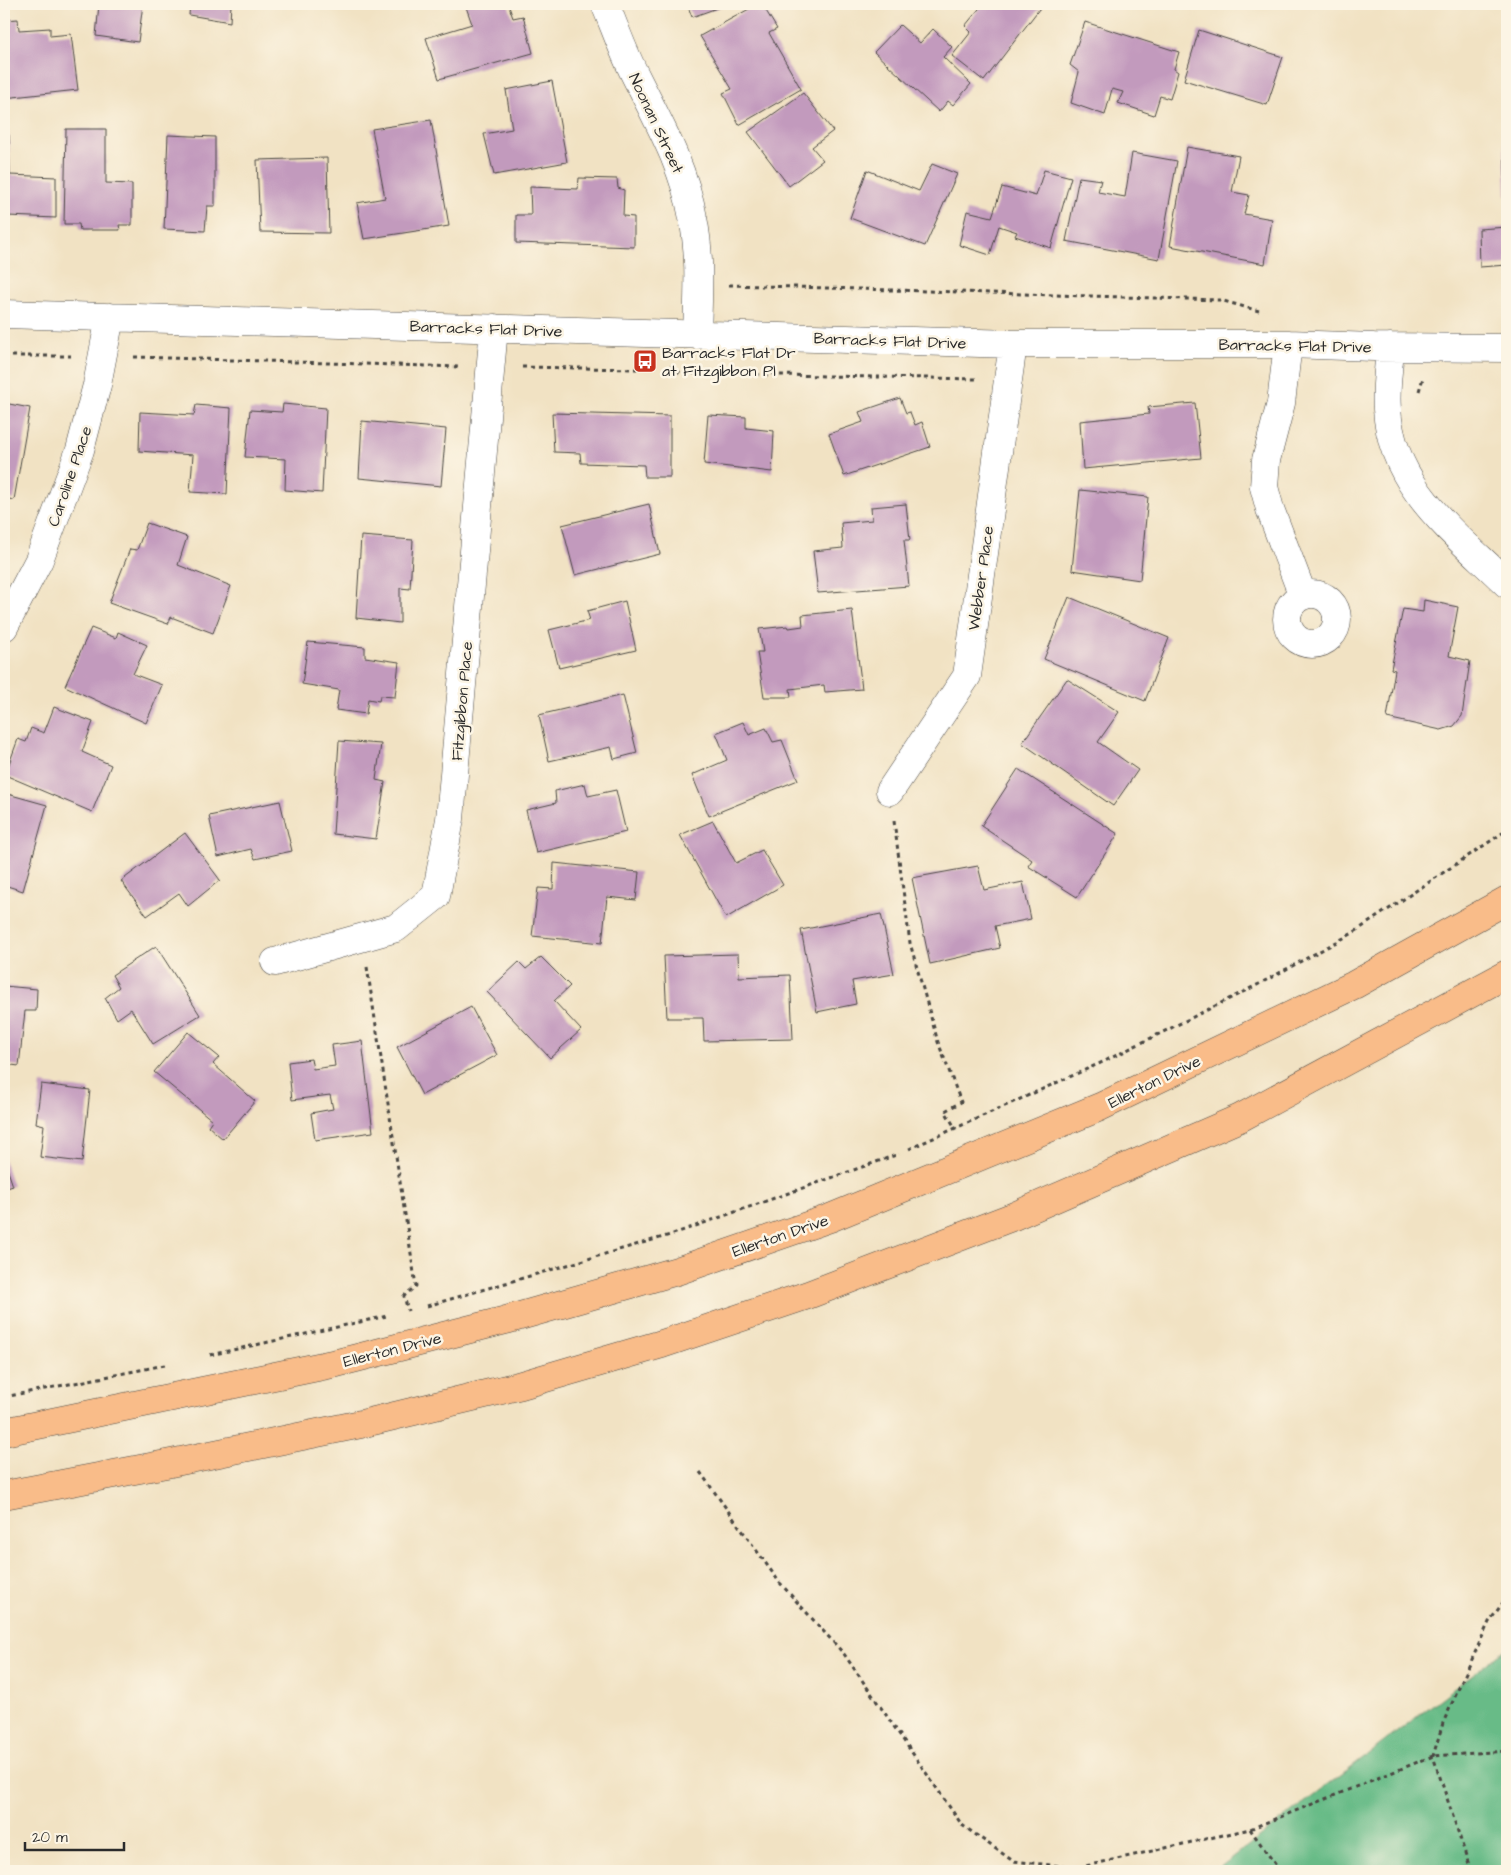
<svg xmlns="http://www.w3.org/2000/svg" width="1511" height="1875" font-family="'Architects Daughter',sans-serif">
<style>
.forest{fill:#68bb87;stroke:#4a7359}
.building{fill:#c29abd}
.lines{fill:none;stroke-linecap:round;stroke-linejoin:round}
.minor-casing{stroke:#494642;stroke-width:29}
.major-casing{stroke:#494642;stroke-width:29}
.path{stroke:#494642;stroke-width:3;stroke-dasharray:4 4;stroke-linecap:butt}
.minor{stroke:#fff;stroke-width:28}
.major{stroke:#f9bc89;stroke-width:28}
.labels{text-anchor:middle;stroke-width:5;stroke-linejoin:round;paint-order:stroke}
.street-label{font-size:16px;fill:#2b2b2b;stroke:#fcf5e5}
.poi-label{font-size:16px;fill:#2b2b2b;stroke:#fcf5e5;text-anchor:start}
</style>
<rect width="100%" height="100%" fill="#fcf5e5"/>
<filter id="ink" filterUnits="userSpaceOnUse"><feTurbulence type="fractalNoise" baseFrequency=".02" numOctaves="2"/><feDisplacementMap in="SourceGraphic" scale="10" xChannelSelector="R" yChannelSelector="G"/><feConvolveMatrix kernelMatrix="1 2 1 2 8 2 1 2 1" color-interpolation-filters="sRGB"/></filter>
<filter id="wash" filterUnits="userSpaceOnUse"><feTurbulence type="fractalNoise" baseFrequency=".0096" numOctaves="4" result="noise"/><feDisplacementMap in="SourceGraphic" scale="20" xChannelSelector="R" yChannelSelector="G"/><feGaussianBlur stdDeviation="1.12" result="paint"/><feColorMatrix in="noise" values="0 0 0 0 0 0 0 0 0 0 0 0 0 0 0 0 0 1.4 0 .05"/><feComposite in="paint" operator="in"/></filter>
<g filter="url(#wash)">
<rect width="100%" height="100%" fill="#f1e2c3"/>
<path class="forest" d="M1507,1648V1871H1215Z"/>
<g id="blocks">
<path class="building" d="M99,4H143L138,42L96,36Z
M190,4H231L230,22L189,15Z
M465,4H508L513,18L523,16L533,53L439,79L426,38L472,24Z
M687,4H728L692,17Z
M758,4H762L777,29L769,33L801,89L739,125L723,93L732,89L700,36Z
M983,4H1043L984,81L952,56L971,32L965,26Z
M18,19L19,30L50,28V36L71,34L78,90L4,98V20Z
M1085,22L1179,52L1174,69L1178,72L1170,99L1160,96L1154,115L1118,103L1123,92L1112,89L1105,115L1071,103L1079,72L1070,65Z
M900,25L920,43L933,29L952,47L943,57L971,84L953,105L948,101L939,112L874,52Z
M1199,30L1283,57L1267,105L1184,80Z
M552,81L567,162L494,175L484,134L512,129L506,90Z
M803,93L833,131L812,147L823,160L789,186L748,132Z
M431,120L449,226L364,239L357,203L385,198L372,129Z
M66,129H106V183L132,184V225H119L120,230H80L79,224H64Z
M4,135H9L10,175L56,177V218L8,216V225H4Z
M168,135L215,137V206H207L205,231L164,229Z
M1504,144H1507V196H1506Z
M1187,147L1239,156L1232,192L1249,195L1244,214L1272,219L1265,264L1170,246Z
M1132,153L1177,161L1159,259L1066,241L1079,177L1101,180L1098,192L1125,197Z
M327,158L329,233L260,232L257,160Z
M932,164L957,174L925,246L850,218L867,170L919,191Z
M1044,170L1071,177L1051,248L1015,236L1017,232L999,226L990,255L959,245L967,211L992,217L1002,187L1036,196Z
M579,178L617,179L618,188L624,190L623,216L634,217V247L516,243V215H531L530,187L578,189Z
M1507,227V265L1480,267L1479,229Z
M900,398L906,413L910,412L915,425L922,422L930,447L844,476L829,434L863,422L859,412Z
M4,403L30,408L14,500L4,498Z
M1195,403L1201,458L1083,469L1080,421L1149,414L1148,407Z
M283,404L326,408L322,493L285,490L286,459L245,457L250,410L282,412Z
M196,405L231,408L227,494L190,492L193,455L139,451L140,412L194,415Z
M552,413L670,416V477H645L644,465L581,463L580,453L554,452Z
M708,415L746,417V428L774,431L772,472L704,464Z
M362,421L446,429L441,486L359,478Z
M1080,490L1148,497L1140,580L1072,570Z
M649,504L660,554L575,575L562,525Z
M906,504L910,540H904L909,586L818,593L813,551L843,548L841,523L872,520L871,507Z
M147,523L187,537L178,565L231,586L213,633L171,617L168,624L109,603L130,549L137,550Z
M361,536L413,540L410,589L400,588V623L356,618Z
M1069,597L1169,638L1145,701L1044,659Z
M1424,600L1458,607L1449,656L1470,661L1462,716L1454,726L1441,730L1387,718L1395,670L1391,669L1403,609L1423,612Z
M625,601L636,650L559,668L549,630L590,620L587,611Z
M852,610L862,689L825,692L824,685L790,689L791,697H764L757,652H763L759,629L788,626L789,628L803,626L802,615Z
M91,628L116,638L118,632L147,645L133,674L162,685L146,723L65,686Z
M308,642L365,647V657L399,662L395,697L380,696L379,701L368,699L366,714L336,710L339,690L302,684Z
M1067,679L1119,712L1098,742L1138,770L1113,806L1022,743Z
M623,695L637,753L614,759L611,747L549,761L539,715Z
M54,707L93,722L82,752L111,765L92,812L5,775L18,739L26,742L31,728L44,733Z
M743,722L749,735L766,728L773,742L782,740L798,780L709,816L692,775L727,760L716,733Z
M339,741L381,744L376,780L385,782L376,839L333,834Z
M1018,769L1118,834L1077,897L1028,866L1032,860L981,826Z
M585,784L588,796L616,790L626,832L536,853L526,810L556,803L555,791Z
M4,793L47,805L23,891L4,885Z
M280,801L292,851L255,859L251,849L218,857L209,816Z
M713,821L736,863L762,850L783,885L726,918L680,835Z
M185,833L220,880L188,906L179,893L147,916L121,881Z
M554,863L639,872L636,900L607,897L602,943L532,936L538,888L553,889Z
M978,866L984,890L1023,882L1031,919L995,926L1000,948L930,964L912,878Z
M881,914L894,974L852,981L856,1004L817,1012L801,930Z
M156,946L200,1015L153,1044L131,1009L117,1019L105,998L119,987L112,975Z
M738,954L739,977L790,975L793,1039L704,1041L703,1018H667L664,956Z
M541,957L570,986L554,1001L581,1030L550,1058L487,992L519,962L526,969Z
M4,986L37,989L36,1011H25L19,1066L4,1064Z
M471,1007L497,1055L422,1095L397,1047Z
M188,1032L219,1057L213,1064L255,1101L223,1139L208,1126L212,1120L154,1072Z
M362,1041L373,1132L315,1140L311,1113L333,1109L330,1095L292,1100L288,1062L311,1059L313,1069L335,1066L332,1045Z
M41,1084L90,1090L82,1162L40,1157L44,1125L36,1123Z
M4,1159L13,1186L4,1189Z"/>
</g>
</g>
<g filter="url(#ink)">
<use href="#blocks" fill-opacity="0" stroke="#494642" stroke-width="1"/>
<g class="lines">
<g class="minor-casing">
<path id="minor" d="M605,4C615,28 624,54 636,77C659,123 684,167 693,218C701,257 698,296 697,335
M4,314L1013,344H1288L1374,347L1507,348
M1288,344L1281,403L1266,460L1264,487L1270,509L1303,596
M1390,347C1389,367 1385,389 1387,409C1392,488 1454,532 1507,584
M1287 619a25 25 0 1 1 50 0a25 25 0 1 1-50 0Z
M4,627L39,560L80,450L97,385L110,317
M890,791L967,676L1013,344
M275,962L396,928L436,896L450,819L494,328"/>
</g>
<g class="major-casing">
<path id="major" d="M4,1432L337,1363L506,1320L677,1271L830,1218L1100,1107L1354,985L1507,900
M4,1495L166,1464L361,1424L518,1386L662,1344L808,1295L1012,1217L1240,1118L1507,974"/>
</g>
<path class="path" d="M729,285L1220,300L1259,311
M4,356H71
M134,357L460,367
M671,365L680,373L977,379
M522,367L636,369L642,365
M1419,391L1423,378
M894,821L910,943L938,1042L961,1102L945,1111L956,1129
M367,967L416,1286L404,1296L408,1311
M909,1149L1105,1061L1259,984L1353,933L1507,830
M427,1306L670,1235L899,1154
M210,1355L387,1316
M4,1397L165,1365
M700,1472L780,1583L844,1654L962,1825L1013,1861L1079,1868
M1250,1829L1280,1871
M1063,1871L1250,1829L1433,1756L1507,1751
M1471,1871L1433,1756L1443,1723L1489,1622L1507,1597"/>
<use href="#minor" class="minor"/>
<use href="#major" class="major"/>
</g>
</g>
<defs>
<g id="bus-square" transform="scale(1.25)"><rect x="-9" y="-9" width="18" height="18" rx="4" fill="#c8321e" stroke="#fcf5e5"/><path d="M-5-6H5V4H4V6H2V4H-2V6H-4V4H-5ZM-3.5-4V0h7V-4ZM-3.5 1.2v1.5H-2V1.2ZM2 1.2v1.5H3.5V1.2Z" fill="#fff"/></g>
</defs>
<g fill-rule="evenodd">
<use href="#bus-square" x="645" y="361"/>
</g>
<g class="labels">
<g class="street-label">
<text transform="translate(657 123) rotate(65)" y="6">Noonan Street</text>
<text transform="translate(486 328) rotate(2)" y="6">Barracks Flat Drive</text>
<text transform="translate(890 340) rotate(2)" y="6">Barracks Flat Drive</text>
<text transform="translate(1295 345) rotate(1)" y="6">Barracks Flat Drive</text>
<text transform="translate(69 476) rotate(-71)" y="6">Caroline Place</text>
<text transform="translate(980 578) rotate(-82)" y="6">Webber Place</text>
<text transform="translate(461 701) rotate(-85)" y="6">Fitzgibbon Place</text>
<text transform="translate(1154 1081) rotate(-26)" y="6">Ellerton Drive</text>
<text transform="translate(780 1235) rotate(-19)" y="6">Ellerton Drive</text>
<text transform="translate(392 1349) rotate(-14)" y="6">Ellerton Drive</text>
</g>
<g class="poi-label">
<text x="662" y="358">Barracks Flat Dr<tspan x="662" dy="18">at Fitzgibbon Pl</tspan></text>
</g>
</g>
<rect width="1511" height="1875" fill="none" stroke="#fcf5e5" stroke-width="20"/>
<path d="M25 1842v8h99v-8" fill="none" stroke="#2b2b2b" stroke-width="2.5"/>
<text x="32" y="1842" font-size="15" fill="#2b2b2b" stroke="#fcf5e5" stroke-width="4" paint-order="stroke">20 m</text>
</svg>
